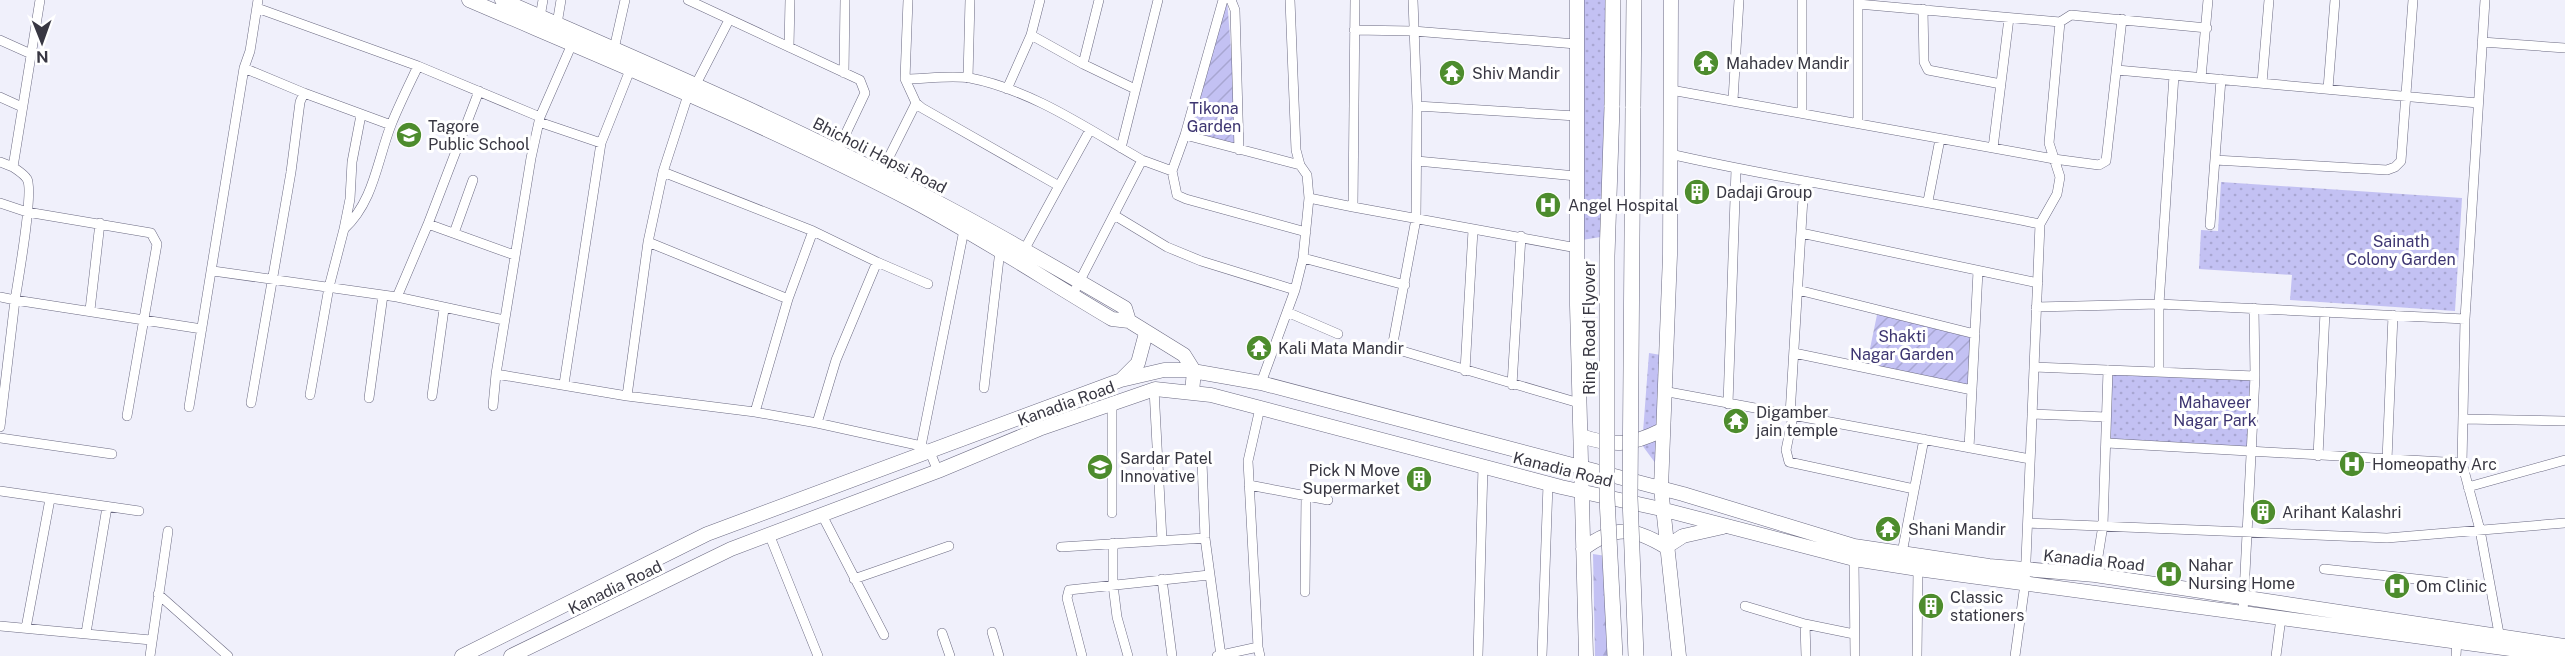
<svg xmlns="http://www.w3.org/2000/svg" width="2565" height="656" font-family="'Public Sans',sans-serif">
<style>
.grass{fill:url(#grass-dots)}
.forest{fill:url(#forest-firs)}
.garden{fill:url(#garden-furrows)}
.lines{fill:none;stroke-linecap:round;stroke-linejoin:round}
.street-casing{stroke:#6b6a82;stroke-width:10}
.secondary-casing{stroke:#6b6a82;stroke-width:15}
.primary-casing{stroke:#6b6a82;stroke-width:16}
.street{stroke:#fff;stroke-width:9}
.secondary{stroke:#fff;stroke-width:14}
.primary{stroke:#fff;stroke-width:15}
.primary-bridge-casing{stroke:#6b6a82;stroke-width:16;stroke-linecap:butt}
.primary-bridge{stroke:#fff;stroke-width:15}
.labels{text-anchor:middle;stroke-width:6;stroke-linejoin:round;paint-order:stroke}
.poi-label{font-size:16px;fill:#383742;stroke:#fff;text-anchor:start}
.park-label{font-size:16px;fill:#3d3571;stroke:#fff}
.street-label{font-size:16px;fill:#383742;stroke:#fff}
</style>
<defs>
<pattern id="grass-dots" width="8" height="8" patternUnits="userSpaceOnUse" patternTransform="scale(1.5)"><rect width="8" height="8" fill="#c3c1f3"/><path d="M2 2h.1M6 6h.1" fill="none" stroke="#a8a6d2" stroke-width="1.8" stroke-linecap="round"/></pattern>
<pattern id="forest-firs" width="22" height="20" patternUnits="userSpaceOnUse" patternTransform="scale(1.5)"><rect width="22" height="20" fill="#c3c1f3"/><path d="M5 1l3.5 6h-7zM16 11l3.5 6h-7z" fill="#a8a6d2"/></pattern>
<pattern id="garden-furrows" width="10" height="10" patternUnits="userSpaceOnUse" patternTransform="scale(1.5)"><rect width="10" height="10" fill="#c3c1f3"/><path d="M-1 1l2-2M0 10L10 0M9 11l2-2" fill="none" stroke="#a8a6d2"/></pattern>
</defs>
<rect width="100%" height="100%" fill="#f0f0fb"/>
<path class="grass" d="M1574,0H1614L1613,235L1576,241Z
M2221,182L2462,198L2455,311L2290,300L2292,275L2199,269L2201,230L2218,231Z
M1649,353L1661,355L1656,464L1642,445Z
M2108,370L2255,376L2251,451L2107,443Z"/>
<path class="forest" d="M1593,554L1606,556L1615,656H1595Z"/>
<path class="garden" d="M1227,0L1239,147L1185,135Z
M1878,310L1975,334L1972,390L1866,368Z"/>
<g class="lines">
<g class="street-casing">
<path id="street" d="M40,0L13,167C17,170 24,174 27,179C34,190 18,281 15,300L202,329
M688,0L860,80L865,93L837,152
M1231,0L1235,10L1239,150
M1355,0L1353,207L1577,248
M1413,0L1417,106L1416,219L1392,348L1579,403
M1802,0V112
M1858,0V123
M2485,0L2465,319L2462,463L2480,530L2500,639
M1858,4L2060,22
M257,8L418,66
M1923,9L1924,62L1928,70L2001,84
M540,17L543,0
M557,24L561,0
M1354,30L1413,31L1576,44
M1031,35L1083,64L1099,0
M0,40L31,54
M2482,42L2565,48
M572,44L540,117L531,158L496,374L627,396L648,242L788,299L813,231L877,262L836,360L817,423L917,445L929,450L938,471
M789,47L790,0
M614,49L625,0
M1083,64L1135,89
M244,68L304,93L300,102L291,172L251,403
M2117,70L2478,103
M844,73L845,0
M968,78L970,0
M2201,78L2208,0
M905,79L908,0
M2262,83L2269,0
M695,86L729,20
M1007,89L1031,35L1040,0
M2328,89L2335,0
M1671,90L2054,159L2099,165L2106,161L2122,19
M304,93L391,125
M688,95L663,172L813,231
M0,97L22,107
M1733,100L1739,0
M1417,106L1576,116
M539,122L601,143
M1185,135L1300,165
M1121,148L1158,0
M1993,148L2009,18
M1670,154C1793,182 1917,199 2040,224
M2215,160L2387,170L2395,167L2401,161L2413,0
M1417,161L1576,176
M0,162L13,167
M1172,171L1177,195L1186,199L1306,232
M881,173L916,103
M1059,186L1090,130
M1309,198L1353,207
M1928,201L1940,139
M0,203L27,212L151,233L157,244L127,416
M1114,215L1167,247L1201,261L1295,290
M428,224L514,255
M2210,225L2221,79
M344,229C374,201 377,161 391,125C399,105 409,85 418,66L540,117
M454,233L473,180
M1801,233L2038,283
M648,242L663,172
M1022,254L1059,186L922,108L916,103L905,79C925,79 950,75 970,78C1032,90 1088,129 1142,160
M1303,258L1405,285
M877,262L928,284
M213,271L397,297L504,320
M1798,290L1975,334
M1072,296L1142,160L1172,171L1185,135L1223,0
M0,297L15,300L0,427
M397,297L428,224L479,91
M2036,307L2159,304L2465,319
M90,310L100,223
M1287,312L1338,334
M1794,353L1972,390
M2034,367L2255,376
M1465,371L1473,230
M2159,372V304L2174,75
M1261,383L1295,290L1303,258L1309,198L1307,175L1300,165L1296,150L1290,0
M564,384L601,143L630,70
M1512,385L1521,236
M984,388L1000,250
M1154,389L1162,540
M1663,391L2030,459
M310,395L329,287L344,229L350,199L352,162L361,115
M432,396L444,309
M627,396L755,412L817,423
M369,398L383,295
M1112,402V513
M1728,404L1736,169
M493,406L496,374
M189,407L244,68L250,51L258,0
M755,412L788,299
M2032,414L2106,417
M1790,415L1804,181
M1793,416L1786,450L1789,462L1914,489
M2463,419L2565,421
M0,438L112,454
M2107,443L2462,463
M921,446L965,225
M1969,448L1978,271
M2318,456L2325,312
M2387,460L2393,315
M1202,462L1205,538L1221,656
M1249,485L1328,500
M2468,487L2565,460
M0,491L139,511
M822,515L884,635
M2028,523L2387,538L2565,523
M769,534L818,656
M1113,543V585L1117,617L1128,656
M1061,547L1205,538
M1902,553L1924,439
M1854,559L1855,656
M2324,569L2490,587
M2095,575L2103,525L2108,370
M854,579L949,546
M1162,579L1172,656
M1305,592L1306,496
M158,594L228,656
M1745,606L1805,624L1854,634
M2243,613L2255,376L2254,308
M1805,624L1806,656
M0,626L151,640
M26,628L50,499
M992,632L999,656
M86,633L107,507
M942,633L950,656
M150,656L168,531
M1082,656L1067,598L1069,590L1209,575
M1217,656L1258,647
M1260,656L1258,647L1248,461L1260,408
M1478,656L1483,466
M1542,656L1548,484
M1917,656L1918,569
M2015,656L2025,584L2040,224L2057,194L2060,177L2049,143L2060,22L2071,15L2207,28
M2276,656L2281,618
M2456,656L2457,639"/>
</g>
<g class="secondary-casing">
<path id="secondary" d="M469,0C618,64 769,126 913,201C981,237 1046,280 1112,319L1129,321
M502,0C649,64 797,127 939,203C1002,236 1063,272 1125,308L1129,321L1184,355L1194,371L1192,392
M1577,0V305L1586,656
M1671,0L1670,255L1661,488L1679,656
M1121,380L1138,363L1146,333
M1581,436C1614,447 1632,445 1662,430
M1583,549C1615,525 1633,527 1666,547L1683,536L1723,527
M462,656L707,534L1121,380L1164,370H1187L1261,383L1683,494L1854,546L1989,566L2095,575L2565,646
M511,656L731,549L938,471L1039,429L1155,389L1211,395L1561,487L1661,509L1854,559L1918,569L2562,656"/>
</g>
<g class="primary-casing">
<path id="primary" d="M1612,107L1613,0
M1633,108L1634,0"/>
</g>
<use href="#street" class="street"/>
<use href="#secondary" class="secondary"/>
<use href="#primary" class="primary"/>
<g class="primary-bridge-casing">
<path id="primary-bridge" d="M1612,107L1607,256V498L1615,656
M1633,108L1630,497L1636,656"/>
</g>
<use href="#primary-bridge" class="primary-bridge"/>
</g>
<defs>
<g id="temple-disc" transform="scale(1.35)"><circle r="9.5" fill="#4d8c2d" stroke="#fff"/><path d="M0-6L5-2H3V0L6.5 2.5H4V6H1.5V3h-3V6H-4V2.5H-6.5L-3 0V-2H-5Z" fill="#fff"/></g>
<g id="school-disc" transform="scale(1.35)"><circle r="9.5" fill="#4d8c2d" stroke="#fff"/><path d="M0-5L7-2L0 1L-7-2ZM-4 1L0 2.5L4 1V4Q0 6-4 4Z" fill="#fff"/></g>
<g id="building-disc" transform="scale(1.35)"><circle r="9.5" fill="#4d8c2d" stroke="#fff"/><path d="M-4-6H4V6H1V3H-1V6H-4ZM-2.5-4.3h1.7v1.8h-1.7ZM.8-4.3h1.7v1.8H.8ZM-2.5-1h1.7V.8h-1.7ZM.8-1h1.7V.8H.8Z" fill="#fff"/></g>
<g id="hospital-disc" transform="scale(1.35)"><circle r="9.5" fill="#4d8c2d" stroke="#fff"/><path d="M-5-5h3v3.5h4V-5h3V5h-3V1.5h-4V5h-3Z" fill="#fff"/></g>
</defs>
<g fill-rule="evenodd">
<use href="#temple-disc" x="1706" y="63"/>
<use href="#temple-disc" x="1452" y="73"/>
<use href="#school-disc" x="409" y="135"/>
<use href="#building-disc" x="1697" y="192"/>
<use href="#hospital-disc" x="1548" y="205"/>
<use href="#temple-disc" x="1259" y="348"/>
<use href="#temple-disc" x="1736" y="421"/>
<use href="#hospital-disc" x="2352" y="464"/>
<use href="#school-disc" x="1100" y="467"/>
<use href="#building-disc" x="1419" y="479"/>
<use href="#building-disc" x="2263" y="512"/>
<use href="#temple-disc" x="1888" y="529"/>
<use href="#hospital-disc" x="2169" y="574"/>
<use href="#hospital-disc" x="2397" y="586"/>
<use href="#building-disc" x="1931" y="606"/>
</g>
<g class="labels">
<g class="poi-label">
<text x="1726" y="69">Mahadev Mandir</text>
<text x="1472" y="79">Shiv Mandir</text>
<text x="428" y="132">Tagore<tspan x="428" dy="18">Public School</tspan></text>
<text x="1716" y="198">Dadaji Group</text>
<text x="1568" y="211">Angel Hospital</text>
<text x="1278" y="354">Kali Mata Mandir</text>
<text x="1756" y="418">Digamber<tspan x="1756" dy="18">jain temple</tspan></text>
<text x="1120" y="464">Sardar Patel<tspan x="1120" dy="18">Innovative</tspan></text>
<text x="2372" y="470">Homeopathy Arc</text>
<text x="1400" y="476" text-anchor="end">Pick N Move<tspan x="1400" dy="18">Supermarket</tspan></text>
<text x="2282" y="518">Arihant Kalashri</text>
<text x="1908" y="535">Shani Mandir</text>
<text x="2188" y="571">Nahar<tspan x="2188" dy="18">Nursing Home</tspan></text>
<text x="2416" y="592">Om Clinic</text>
<text x="1950" y="603">Classic<tspan x="1950" dy="18">stationers</tspan></text>
</g>
<g class="park-label">
<text x="1214" y="114">Tikona<tspan x="1214" dy="18">Garden</tspan></text>
<text x="2401" y="247">Sainath<tspan x="2401" dy="18">Colony Garden</tspan></text>
<text x="1902" y="342">Shakti<tspan x="1902" dy="18">Nagar Garden</tspan></text>
<text x="2215" y="408">Mahaveer<tspan x="2215" dy="18">Nagar Park</tspan></text>
</g>
<g class="street-label">
<text transform="translate(880 155) rotate(27)" y="6">Bhicholi Hapsi Road</text>
<text transform="translate(1589 328) rotate(-90)" y="6">Ring Road Flyover</text>
<text transform="translate(1066 403) rotate(-20)" y="6">Kanadia Road</text>
<text transform="translate(1563 469) rotate(14)" y="6">Kanadia Road</text>
<text transform="translate(2094 560) rotate(6)" y="6">Kanadia Road</text>
<text transform="translate(615 587) rotate(-26)" y="6">Kanadia Road</text>
</g>
</g>
<g transform="translate(42 42) rotate(179)" stroke="#ffffff" stroke-width="4.5" paint-order="stroke">
<path d="M0-4.5L10 22L0 15L-10 22Z" fill="#383742"/>
<text y="-9" font-size="16" font-weight="bold" text-anchor="middle" fill="#383742">N</text>
</g>
</svg>
